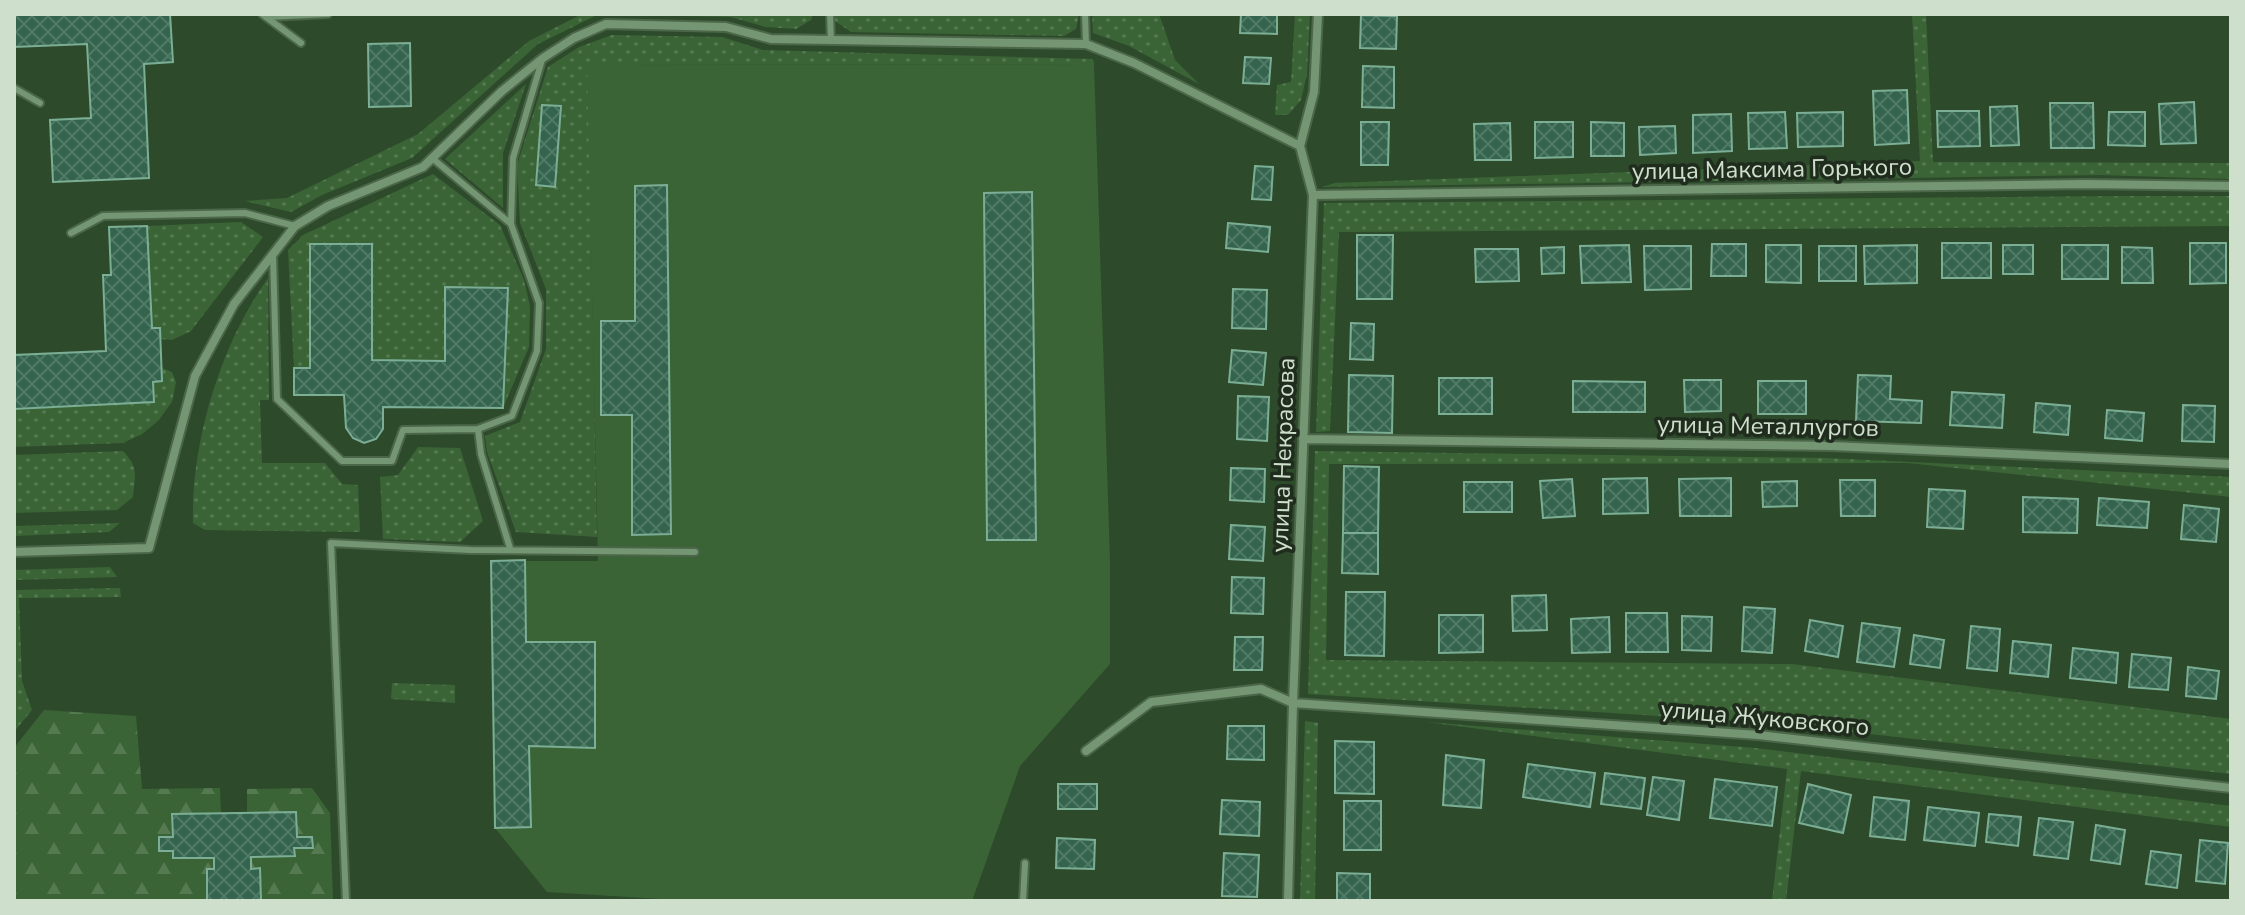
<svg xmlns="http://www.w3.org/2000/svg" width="2245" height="915" font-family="'Nunito Sans',sans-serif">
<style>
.grass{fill:url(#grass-dots)}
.forest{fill:url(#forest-firs)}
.park{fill:#3a6436}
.building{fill:url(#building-cross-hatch);stroke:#7cae95;stroke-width:2}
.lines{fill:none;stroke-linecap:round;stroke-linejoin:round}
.lane-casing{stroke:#4b6649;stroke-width:10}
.street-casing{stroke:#4b6649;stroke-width:12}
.lane{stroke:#759672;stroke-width:6}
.street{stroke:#759672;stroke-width:8}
.labels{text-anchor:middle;stroke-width:7;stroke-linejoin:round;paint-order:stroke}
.street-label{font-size:24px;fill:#cee0cc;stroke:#202d1e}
</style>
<defs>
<pattern id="grass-dots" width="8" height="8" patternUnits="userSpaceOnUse" patternTransform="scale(2)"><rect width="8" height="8" fill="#3a6436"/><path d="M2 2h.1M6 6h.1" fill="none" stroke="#557a52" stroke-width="1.8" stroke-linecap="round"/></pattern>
<pattern id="forest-firs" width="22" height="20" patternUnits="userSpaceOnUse" patternTransform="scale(2)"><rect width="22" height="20" fill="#3a6436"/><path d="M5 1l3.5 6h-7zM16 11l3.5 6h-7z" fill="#557a52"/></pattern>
<pattern id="building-cross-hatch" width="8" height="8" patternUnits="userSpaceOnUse" patternTransform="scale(2)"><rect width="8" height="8" fill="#34644e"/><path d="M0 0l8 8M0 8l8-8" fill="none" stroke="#507a66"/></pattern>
</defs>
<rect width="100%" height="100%" fill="#2d4b2b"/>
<path class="grass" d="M582,14H813L811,20L796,29L766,27L731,17L599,14L538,44L412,158L322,195L291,212L245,201L287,198L418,134L529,41Z
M835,14H1079L1076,29L1064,36L851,32L835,21Z
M1092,14H1159L1175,60L1199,84L1129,46L1093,33Z
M1295,14H1310L1307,74L1301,100L1288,115H1275L1277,85L1291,82Z
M1912,14H1926L1933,162L2231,163V179L2100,175L1322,187L1335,183L1920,161Z
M612,35L722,37L763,50L1093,59L1094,64L588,65L597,537L516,532L487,452L485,436L520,422L546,349V289L520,223L517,165L548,67L579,47Z
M526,84L503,153V208L445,159Z
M433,174L500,225L524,280L530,306L529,347L503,408L508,288H445V361L372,360V244H310V368H294L288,250L303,235Z
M2129,196H2231V226L1339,232L1330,431L1316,432L1324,203Z
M241,222L263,237L191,331L172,340L160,339L152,328L147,226Z
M268,278L269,400H260L262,463H325L342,484L358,485L360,532L205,530L193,523C191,441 221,344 268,278Z
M162,368L172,372L176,382L172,402L158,421L142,434L123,443L14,447V409L153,402V382L162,381Z
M418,447L460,448L483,521L460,542L383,539L380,477L398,475Z
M123,451C139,468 135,474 133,497L117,510L14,513V455Z
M1315,451L1824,458L2231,477V497L1908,463L1329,464L1326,660L1792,664L2231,719V774L1771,723L1308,694Z
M120,523L109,532L14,536V526Z
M110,567L117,577L14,580V570Z
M120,588L121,597L19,598L22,681L32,710L14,732V590Z
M392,683L455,685V703L391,699Z
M1305,721L1318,723L1315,901H1300Z
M1426,722L1755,748L2231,806V827L1801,771L1786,901H1772L1787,769Z"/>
<path class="forest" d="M44,710L136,716L142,789L220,788L221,813L173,814V837L159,838V851H173L174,858H214V869H207V901H14V748Z
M312,788L330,813L333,901H261L260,869H251V857L294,856V848L312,847V837H297L296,812L247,813V789Z"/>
<path class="park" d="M1094,64L1110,561V664L1020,766L972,901H693L547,892L495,828L491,561H598L587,65Z"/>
<path class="building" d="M14,14H170L173,62L144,64L149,178L53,182L50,120L91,118L87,44L14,47Z
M1241,14H1277V34L1240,33Z
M1361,15L1397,16L1396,49L1360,48Z
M410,43L411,106L369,107L368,44Z
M1245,57L1271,58L1269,84L1243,83Z
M1363,66L1394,67V108L1362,107Z
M1907,90L1909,143L1875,145L1873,91Z
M2194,102L2196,143L2161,144L2159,104Z
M2050,103H2093L2094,148H2051Z
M542,105L561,106L555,187L536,185Z
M2017,106L2019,145L1991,146L1990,107Z
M1937,111H1979L1980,146L1938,147Z
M1785,112L1787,148L1749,149L1748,113Z
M1843,112V146L1798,147L1797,113Z
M2109,112H2145V146L2108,145Z
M1731,114L1732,151L1693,153V115Z
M1361,122H1389L1388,165H1361Z
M1535,122H1573V157L1535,158Z
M1591,122L1624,123V156H1591Z
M1510,123L1511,160H1475L1474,124Z
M1675,126L1676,153L1640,155L1639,127Z
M1255,166L1273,167L1271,200L1252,199Z
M667,185L671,534L632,535V415H601V321H635V186Z
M1032,192L1036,540H987L984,193Z
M1228,223L1270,227L1268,252L1226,248Z
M147,226L152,328H160L162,381L153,382L154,402L14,409V355L106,351L103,275H111L109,227Z
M1357,235H1393L1392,299H1357Z
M1942,243H1991V278H1942Z
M2190,243H2226V283L2190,284Z
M310,244H372V360L445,361V287L508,288L503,408L383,407V429L376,439L364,443L353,438L346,428L344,395H294V368H310Z
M1712,244H1746V276H1711Z
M1629,245L1631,282L1582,283L1580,246Z
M1766,245H1801V283L1766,282Z
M1917,245V283L1865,284L1864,246Z
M2003,245H2033V274H2003Z
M2062,245H2108V279H2062Z
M1644,246H1691V289L1645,290Z
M1819,246H1856V281H1819Z
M1564,247V273L1542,274L1541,248Z
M2122,247L2152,248L2153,283H2122Z
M1475,249H1518L1519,281L1476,282Z
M1233,289L1267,290L1266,329L1232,328Z
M1351,323L1374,324L1373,360L1350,359Z
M1232,350L1266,353L1263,385L1229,382Z
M1349,375L1393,376L1392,433L1348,432Z
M1858,375L1891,376L1890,399L1922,401L1921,423L1856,421Z
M1439,378H1492V414H1439Z
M1684,380H1721V411L1685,412Z
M1573,381L1645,382V412H1573Z
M1758,381H1806V414H1758Z
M1952,392L2004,395L2002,428L1950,425Z
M1238,396L1269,397L1267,441L1237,439Z
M2036,403L2070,406L2068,435L2034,432Z
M2183,405L2215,406L2214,442L2182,441Z
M2107,410L2144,413L2142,441L2105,438Z
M1344,466L1379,467L1378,533H1343Z
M1231,468L1265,469L1264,502L1230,500Z
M1647,478L1648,513L1603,514V479Z
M1731,478V516H1680L1679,479Z
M1572,479L1575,516L1543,518L1540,481Z
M1840,480H1875V516H1841Z
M1797,481V506L1763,507L1762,482Z
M1464,482H1512V512H1464Z
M1929,489L1965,491L1963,529L1927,527Z
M2023,497L2078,499L2077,533L2023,532Z
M2099,498L2149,502L2147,528L2097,525Z
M2184,505L2219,509L2216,542L2181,539Z
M1231,525L1265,527L1263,561L1229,559Z
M1343,533H1378V574L1342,573Z
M525,560L526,642H595V748L529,746L531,827L495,828L491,561Z
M1232,577L1264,578L1263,614L1231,613Z
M1346,592H1385L1384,656L1345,655Z
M1546,595L1547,630L1513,631L1512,596Z
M1744,607L1775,609L1772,653L1742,651Z
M1626,613H1667L1668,652H1626Z
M1439,615H1483V652L1439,653Z
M1682,616L1712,617L1711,651L1682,650Z
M1609,617L1610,652L1572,653L1571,619Z
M1810,620L1843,626L1838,657L1805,651Z
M1862,623L1900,628L1894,667L1857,662Z
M1971,626L2000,629L1997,671L1967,668Z
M1914,635L1944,640L1940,668L1910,664Z
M1235,637H1263L1262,670H1234Z
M2013,641L2051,645L2048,677L2010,673Z
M2073,648L2118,653L2116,683L2070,678Z
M2132,654L2171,658L2168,690L2129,687Z
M2188,667L2219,671L2216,699L2186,696Z
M1228,726H1264V760L1227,759Z
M1335,741L1374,742V794L1335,793Z
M1446,755L1484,760L1481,808L1443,805Z
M1528,764L1595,773L1590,807L1523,797Z
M1605,773L1645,778L1641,809L1601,804Z
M1653,777L1684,781L1679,820L1647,815Z
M1715,779L1777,787L1772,826L1710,818Z
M1058,784H1097V809H1058Z
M1808,784L1851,795L1843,833L1799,823Z
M1874,797L1909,801L1905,840L1870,836Z
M1222,800L1260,802L1259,836L1220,834Z
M1344,801H1381V850H1344Z
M1928,807L1979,813L1975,846L1924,840Z
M296,812L297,837H312L313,848H294L295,856L251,857V869L260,868L261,901H207V869H214V858H173V851H159V837H173L172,814Z
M1989,814L2021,817L2018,846L1986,842Z
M2039,818L2073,822L2068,859L2034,855Z
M2096,825L2125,830L2120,864L2091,860Z
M1057,838L1095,840L1094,869L1056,868Z
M2200,840L2228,843L2225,884L2196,881Z
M2151,851L2181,855L2177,888L2146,884Z
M1224,853L1259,855L1257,897L1222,896Z
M1337,873L1370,874V901H1337Z"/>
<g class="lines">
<g class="lane-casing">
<path id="lane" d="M262,14L301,43
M830,14L831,41
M1085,14L1086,44
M266,17L328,14
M14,88L40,103
M432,158L511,224L539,303L537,351L512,416L478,429
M511,224L513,158L542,60
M71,233L103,216L245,213L295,226
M273,255L277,399L342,461H392L403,430L478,429L481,454L510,548
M346,901L331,543L470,550L695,552
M1023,901L1025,863"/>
</g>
<g class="street-casing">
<path id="street" d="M1313,195L2085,184L2231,186
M1303,439L1832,446L2231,464
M14,552L149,548L195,376L234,304L295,226L328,206L423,167L502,91L543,58L574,38L606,24L726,27L771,39L1086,44L1134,63L1300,146
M1086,751L1151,702L1261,689L1293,703L1758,735L2231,788
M1288,901L1293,703L1313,195L1300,146L1314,92L1318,14"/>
</g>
<use href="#lane" class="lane"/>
<use href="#street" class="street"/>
</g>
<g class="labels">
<g class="street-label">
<text transform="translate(1772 169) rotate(-1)" y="8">улица Максима Горького</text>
<text transform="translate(1768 426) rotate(1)" y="8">улица Металлургов</text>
<text transform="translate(1283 455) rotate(-88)" y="8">улица Некрасова</text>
<text transform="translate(1765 718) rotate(5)" y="8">улица Жуковского</text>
</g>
</g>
<rect width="2245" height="915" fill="none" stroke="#cee0cc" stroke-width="32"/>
</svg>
